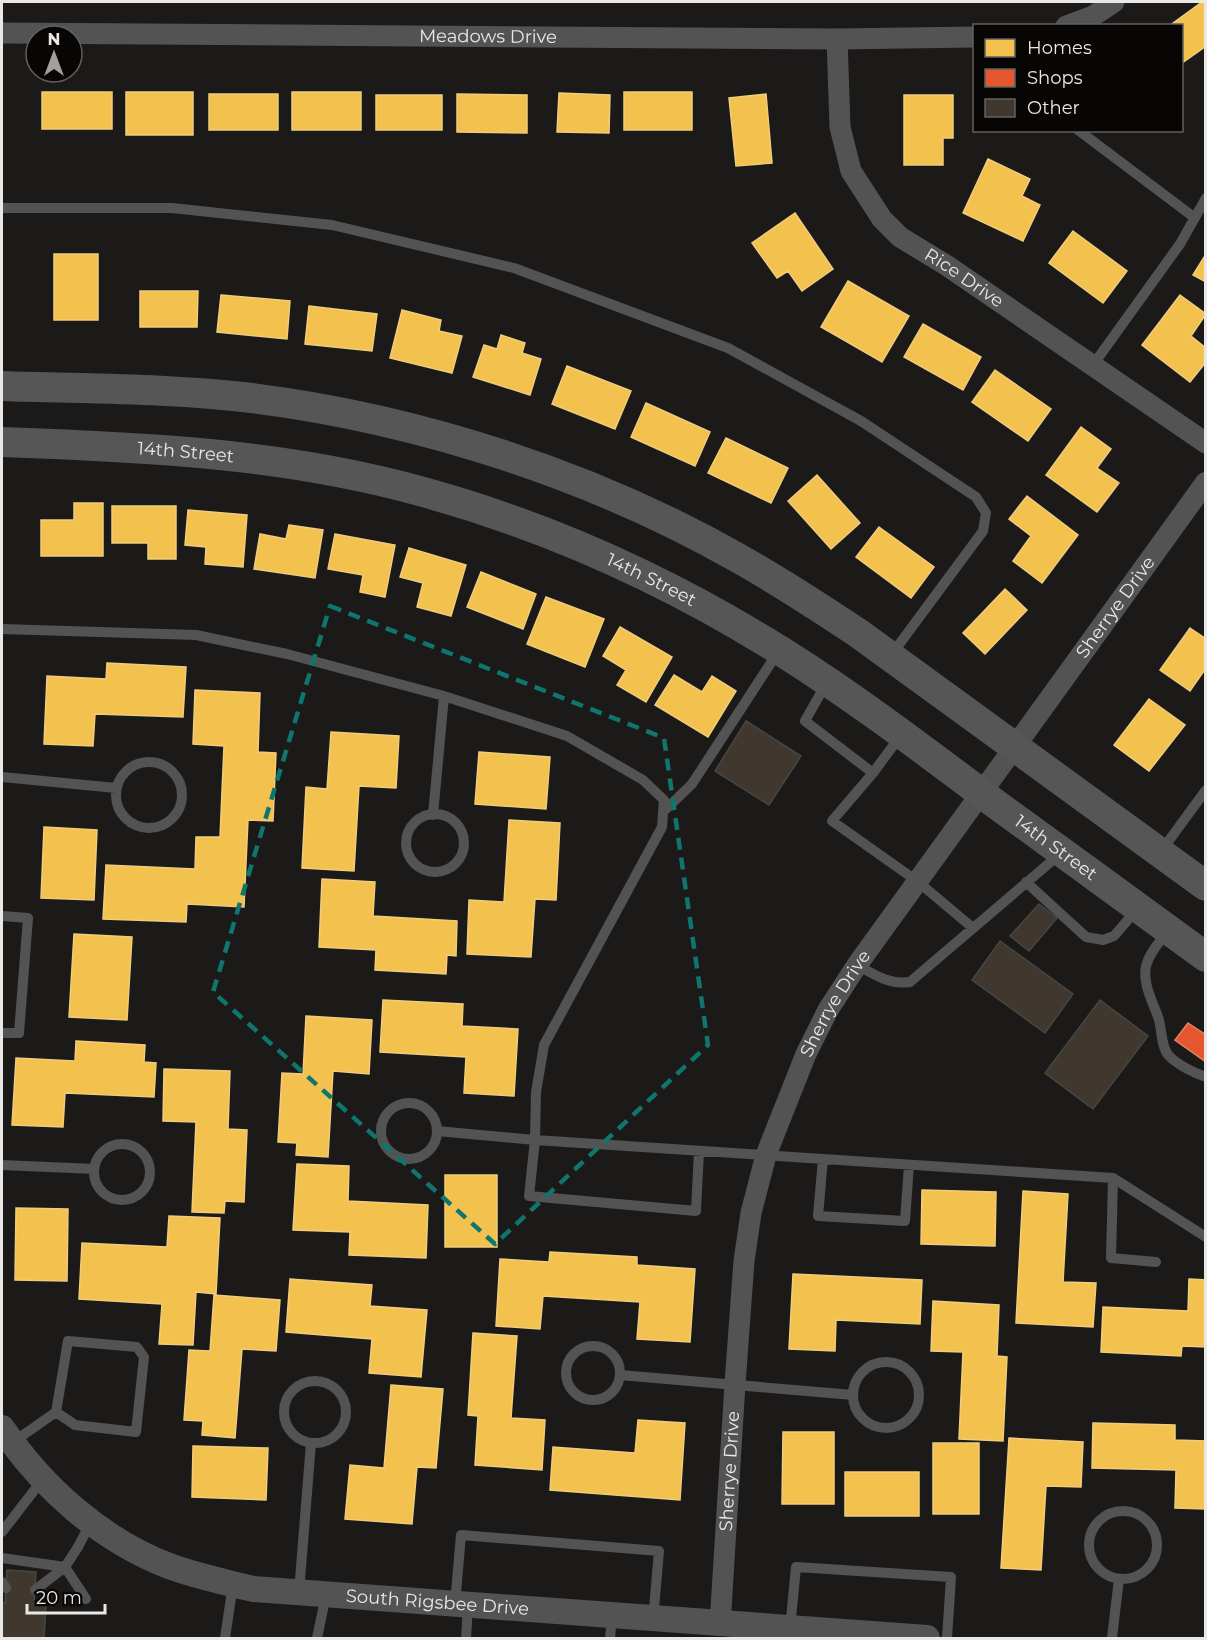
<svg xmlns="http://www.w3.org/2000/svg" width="1207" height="1640" font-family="Montserrat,sans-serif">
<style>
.homes{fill:#f2c14e;stroke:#f0cd7c;stroke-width:1.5}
.shops{fill:#e4572e;stroke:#e68265;stroke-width:1.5}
.building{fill:#40382f;stroke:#484645;stroke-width:1.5}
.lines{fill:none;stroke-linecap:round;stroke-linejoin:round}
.service{stroke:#545353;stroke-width:10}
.minor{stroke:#545353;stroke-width:21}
.tertiary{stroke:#545353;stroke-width:26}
.secondary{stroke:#575656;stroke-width:30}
.marked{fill:none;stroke:#0f766e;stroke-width:4.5;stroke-dasharray:12 8;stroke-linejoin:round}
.labels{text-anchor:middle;stroke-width:6;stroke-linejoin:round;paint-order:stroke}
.street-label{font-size:18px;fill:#eae8e6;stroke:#070605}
</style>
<rect width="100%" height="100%" fill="#1c1a19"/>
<path class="homes" d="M1202,2H1206V46L1182,63V26H1169Z
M42,92H112V129H42Z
M126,92H193V135H126Z
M292,92H361V130H292Z
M624,92H692V130H624Z
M559,93L610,95L609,133L557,132Z
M209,94H278V130H209Z
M457,94L527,95V133L457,132Z
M766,94L772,163L736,166L729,98Z
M376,95H442V130H376Z
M904,95H953V138H943V165H904Z
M988,159L1030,179L1022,196L1040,205L1023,241L963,213Z
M795,213L833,269L802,291L788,271L777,278L752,243Z
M1073,231L1127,271L1103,303L1049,263Z
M54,254H98V320H54Z
M1206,254V282L1193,275Z
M848,281L909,316L882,362L821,327Z
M140,291H198L197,327H140Z
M221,295L290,301L287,339L217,332Z
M1180,295L1206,314L1191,336L1206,348V362L1190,382L1142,345Z
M309,306L377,314L372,351L305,344Z
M402,310L441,320L439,331L462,336L452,373L390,358Z
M923,324L981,357L963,390L904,357Z
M501,335L525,343L522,353L541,359L530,395L473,377L484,345L497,349Z
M567,366L631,391L615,429L552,404Z
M995,370L1051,409L1028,441L972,402Z
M646,403L710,432L695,466L631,437Z
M1081,427L1111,449L1097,468L1119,483L1097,512L1046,475Z
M726,438L788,468L771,503L708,473Z
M817,475L860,523L831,549L788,501Z
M1027,496L1078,535L1042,583L1013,561L1031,536L1009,519Z
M74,503H103V556H41V520H74Z
M112,506H176V559H148V543H112Z
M188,510L247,515L243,567L205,564L206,547L185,545Z
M289,525L323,530L315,578L254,569L260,534L286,539Z
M879,527L934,567L911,598L856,557Z
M335,534L395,545L385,597L360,592L363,575L328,569Z
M409,548L466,565L451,616L417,607L423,583L400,577Z
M481,572L536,594L523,629L467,607Z
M1005,589L1027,610L985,654L963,633Z
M546,597L604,619L585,667L527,644Z
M620,627L672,657L646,702L617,685L626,670L603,656Z
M1190,628L1206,639V668L1190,691L1160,670Z
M107,663L186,667L183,717L95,714L93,746L44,744L47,676L106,679Z
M674,675L702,692L712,676L736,691L708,737L655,705Z
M195,690L260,693L258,752L276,753L273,821L248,820L244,907L187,904L186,922L103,919L106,865L195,869L196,837H220L224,746L193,744Z
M1149,699L1185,725L1149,771L1114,745Z
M331,732L399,736L396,788L359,786L354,871L302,868L306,787L327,789Z
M479,752L550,757L546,809L475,804Z
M509,820L560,823L556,900L535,899L531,957L467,954L469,900L504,902Z
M44,827L97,830L94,900L41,898Z
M322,879L375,882L373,916L457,921L456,956L447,955L446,974L375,970L376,950L319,947Z
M74,934L132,937L127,1020L69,1017Z
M383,1000L463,1004L462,1026L518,1029L514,1096L464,1093L466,1057L380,1052Z
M306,1016L372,1020L369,1074L333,1071L328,1157L296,1155L297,1143L278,1142L282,1073L303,1074Z
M76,1041L145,1045L144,1062L156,1063L154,1097L65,1093L63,1127L12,1125L16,1058L75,1061Z
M164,1069L230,1071L228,1129L247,1130L244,1202L225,1201L224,1213L192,1212L196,1122L163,1121Z
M297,1164L349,1166L348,1201L428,1205L426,1258L349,1255L350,1232L293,1230Z
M445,1175H497V1247H445Z
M922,1190L996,1192L995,1246L921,1244Z
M1023,1191L1068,1194L1063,1282L1096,1283L1093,1327L1016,1323Z
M16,1208L68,1209L67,1281L15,1280Z
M169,1216L220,1218L216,1294L196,1292L193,1345L159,1344L162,1304L79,1299L82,1243L167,1247Z
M550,1252L637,1257V1265L695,1269L690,1342L637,1339L640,1302L543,1296L540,1329L496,1326L500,1259L549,1262Z
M793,1274L922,1280L920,1324L836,1320L835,1351L789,1349Z
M290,1279L372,1285L370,1306L427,1310L421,1377L369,1373L372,1339L286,1332Z
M1189,1279L1206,1280V1347L1182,1346L1181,1356L1101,1352L1103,1307L1188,1311Z
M214,1295L280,1300L276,1351L242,1349L235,1438L202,1435L203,1421L184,1420L189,1350L210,1351Z
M933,1301L999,1305L997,1356L1007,1357L1003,1441L959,1439L963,1352L931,1351Z
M473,1333L517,1336L511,1418L545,1420L542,1470L475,1465L478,1416L468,1415Z
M391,1385L443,1389L436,1468L417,1467L412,1524L345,1519L350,1465L384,1468Z
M638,1420L685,1423L680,1500L550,1490L553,1447L635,1453Z
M1093,1423L1175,1425V1440L1206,1441V1509L1175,1508L1176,1470L1092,1468Z
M783,1432H834V1504H782Z
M1009,1438L1083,1442L1081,1487L1046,1486L1041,1570L1001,1568Z
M933,1443H979V1514H933Z
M193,1446L268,1448L266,1500L192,1497Z
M845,1472H919V1516H845Z"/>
<path class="shops" d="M1188,1023L1206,1035V1062L1175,1040Z"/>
<path class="building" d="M746,721L801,756L769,805L715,771Z
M1039,904L1057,918L1029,951L1010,936Z
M1000,941L1073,994L1045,1033L972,980Z
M1100,1000L1148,1036L1093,1109L1045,1073Z
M7,1570L36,1572L34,1604L46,1605L44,1638H2V1603H5Z"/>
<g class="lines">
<path class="service" d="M1078,130L1195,218
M2,208H172L332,225L514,268L728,348L861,421L976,497L986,513L983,531L892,654
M1093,365L1180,244L1206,198
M2,629L196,635L287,654L444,696L567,736L643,780L664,800L662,827L544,1045L536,1092L535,1140L1113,1178L1206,1237
M827,682L805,721L873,773
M901,735L873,773L832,821L917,881L973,928
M116 795a33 33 0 1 1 66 0a33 33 0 1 1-66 0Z
M2,777L116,788
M663,812L692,784L778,652
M406 843a29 29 0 1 1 58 0a29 29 0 1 1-58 0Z
M433,815L444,696
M1162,850L1206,790
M1026,882L1086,937L1103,940L1114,936L1138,908
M2,916L28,918L19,1033H2
M1169,931C1159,942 1150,952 1146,966C1142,984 1154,1004 1159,1020C1162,1031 1161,1047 1169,1056C1178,1065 1194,1073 1206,1077
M857,965C875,975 889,985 910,982L1060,854
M381 1131a28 28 0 1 1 56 0a28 28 0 1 1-56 0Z
M437,1131L535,1140L529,1196L696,1211L699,1151
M94 1172a28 28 0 1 1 56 0a28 28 0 1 1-56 0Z
M823,1159L818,1216L905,1221L909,1165
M2,1165L94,1169
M1113,1178L1111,1258L1156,1262
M566 1373a27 27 0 1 1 54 0a27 27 0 1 1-54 0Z
M853 1395a33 33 0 1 1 66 0a33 33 0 1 1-66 0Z
M620,1375L853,1395
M284 1412a31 31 0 1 1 62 0a31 31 0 1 1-62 0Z
M12,1443L56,1412L68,1341L137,1347L144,1357L136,1432L75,1425L56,1412
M1089 1545a34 34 0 1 1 68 0a34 34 0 1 1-68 0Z
M2,1532L43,1479
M2,1558L65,1567L86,1599
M2,1582L6,1588
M35,1590L65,1567L78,1547L91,1522
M299,1592L311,1443
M455,1604L461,1535L659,1551L653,1620
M790,1629L796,1567L951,1577L947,1638
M225,1638L233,1584
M317,1638L326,1595
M466,1638L468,1606
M610,1638L612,1616
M1112,1638L1119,1579"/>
<g class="minor">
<path d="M1066,26L1093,16L1114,2"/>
<path id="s1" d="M2,33L837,39L974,37"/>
<path id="s2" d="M837,39L840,127L851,171L882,219L900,237L946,265L1206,443"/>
<path id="s3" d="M720,1625L735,1384L744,1261L751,1213L766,1155L806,1054L828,1010L857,965L1206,482"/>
</g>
<path class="tertiary" id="s4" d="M2,1428C43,1488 101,1540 169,1566C196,1576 225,1582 253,1589L927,1638"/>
<g class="secondary">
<path d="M2,386C85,389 169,388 252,398C419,419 592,475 738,558C779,581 819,607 858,633L1206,886"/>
<path id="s5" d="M2,442C141,447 280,453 416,490C546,525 671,582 784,653C857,699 925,751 993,802C1064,854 1135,905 1206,957"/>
</g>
</g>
<path class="marked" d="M330,606L664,738L708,1045L495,1244L213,992Z"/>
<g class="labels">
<g class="street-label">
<text dy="6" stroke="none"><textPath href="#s1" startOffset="486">Meadows Drive</textPath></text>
<text dy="6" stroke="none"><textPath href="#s2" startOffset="292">Rice Drive</textPath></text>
<text dy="6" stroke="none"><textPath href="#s5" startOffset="184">14th Street</textPath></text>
<text dy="6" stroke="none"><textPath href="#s5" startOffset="670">14th Street</textPath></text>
<text dy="6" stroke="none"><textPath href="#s3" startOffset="1126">Sherrye Drive</textPath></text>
<text dy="6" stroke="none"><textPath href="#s5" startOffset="1156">14th Street</textPath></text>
<text dy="6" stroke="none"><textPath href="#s3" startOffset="640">Sherrye Drive</textPath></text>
<text dy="6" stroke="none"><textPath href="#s3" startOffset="154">Sherrye Drive</textPath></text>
<text dy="6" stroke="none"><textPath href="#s4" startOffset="492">South Rigsbee Drive</textPath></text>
</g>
</g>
<rect width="1207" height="1640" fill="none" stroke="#eae8e6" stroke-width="6"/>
<rect x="973" y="24" width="210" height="108" fill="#070605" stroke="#62605f" stroke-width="1.5"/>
<rect x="985" y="39" width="30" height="18" fill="#f2c14e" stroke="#62605f" stroke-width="1.5"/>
<text x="1027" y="54" font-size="18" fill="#eae8e6">Homes</text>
<rect x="985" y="69" width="30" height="18" fill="#e4572e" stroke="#62605f" stroke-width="1.5"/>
<text x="1027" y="84" font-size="18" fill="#eae8e6">Shops</text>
<rect x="985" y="99" width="30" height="18" fill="#40382f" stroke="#62605f" stroke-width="1.5"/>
<text x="1027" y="114" font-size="18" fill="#eae8e6">Other</text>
<g transform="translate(54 54)"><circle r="28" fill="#070605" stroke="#62605f" stroke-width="1.5"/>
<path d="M0-4.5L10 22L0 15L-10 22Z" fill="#a2a09e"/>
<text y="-9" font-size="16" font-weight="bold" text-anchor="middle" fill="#eae8e6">N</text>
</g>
<path d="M27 1604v9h78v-9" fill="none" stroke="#eae8e6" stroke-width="3"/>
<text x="36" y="1604" font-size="18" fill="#eae8e6" stroke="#070605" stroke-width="4.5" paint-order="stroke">20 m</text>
</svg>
